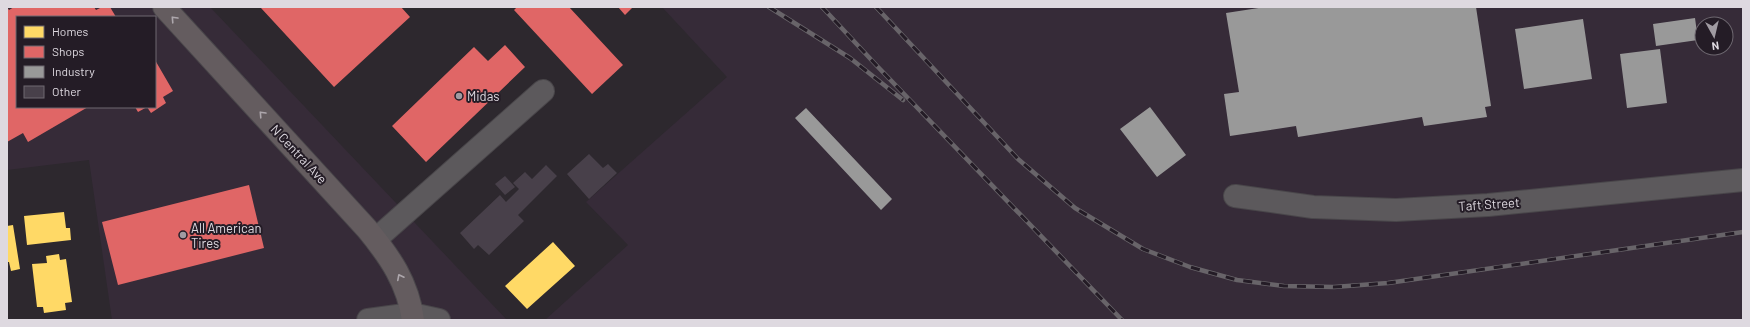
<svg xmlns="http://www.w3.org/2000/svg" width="1750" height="327" font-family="Barlow,sans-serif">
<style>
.built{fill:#362b38;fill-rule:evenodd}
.homes{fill:#ffd966}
.shops{fill:#e06666}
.industry{fill:#999}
.building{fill:#48404a}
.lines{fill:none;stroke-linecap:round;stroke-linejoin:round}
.minor-casing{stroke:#49464a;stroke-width:24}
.major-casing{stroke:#49464a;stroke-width:24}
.minor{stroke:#5c595c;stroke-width:22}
.major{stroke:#645c5f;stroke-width:22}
.rail-casing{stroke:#686469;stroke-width:4.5}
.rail{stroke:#241c26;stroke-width:3;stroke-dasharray:9;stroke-linecap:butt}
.oneway{stroke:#ada7ac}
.poi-dot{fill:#a09ba2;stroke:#241c26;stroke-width:1.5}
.labels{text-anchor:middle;stroke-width:4;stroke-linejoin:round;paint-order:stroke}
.poi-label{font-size:13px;fill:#ded9e0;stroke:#241c26;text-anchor:start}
.street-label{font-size:13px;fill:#ded9e0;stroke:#241c26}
</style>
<rect width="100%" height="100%" fill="#2d282e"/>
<path class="built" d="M7,7H210L507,320H112L89,160L7,170ZM17,17H155V107H17Z
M662,7H1743V320H545L628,245L586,202L727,77ZM1702,24H1726V48H1702Z"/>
<path class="homes" d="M64,212L66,228H70L71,240L27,245L24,216Z
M13,225L20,269L11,271L9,262H7V226Z
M553,242L575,266L527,309L505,286Z
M59,254L60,260L66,259L72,302L65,303L66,310L44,313L43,307H37L32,264L47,263L46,256Z"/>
<path class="shops" d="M7,7L9,10L14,7H94L96,10L102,7H110L116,17H17V107H88L28,142L23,133L7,142Z
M262,7H401L410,17L334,87L261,8Z
M517,7H569L623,65L592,94L514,10Z
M618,7H633L625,15Z
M505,45L525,67L426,162L392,126L474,47L488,61Z
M155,60L173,91L163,97L166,103L151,113L147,107H155Z
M135,107H147L138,112Z
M249,185L264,248L118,285L102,222Z"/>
<path class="industry" d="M1265,7H1476L1491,106L1485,107L1487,117L1424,126L1422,117L1298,137L1296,126L1230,136L1224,94L1239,92L1226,13Z
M1695,18L1698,40L1656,46L1653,24Z
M1583,19L1592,79L1524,89L1515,29Z
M1660,49L1667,103L1627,108L1620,54Z
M1150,107L1186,155L1157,177L1120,129Z
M806,108L892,199L881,210L795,118Z"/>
<path class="building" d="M589,154L603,168L608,164L617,173L589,199L567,174Z
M546,165L557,176L518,215L524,221L489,255L478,245L474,249L460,233L500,195L506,202L519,189L513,183L525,172L532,179Z
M505,176L515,187L505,195L495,184Z"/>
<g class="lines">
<g class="minor-casing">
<path id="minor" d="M1235,196L1313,207L1396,210L1488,205L1743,180
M376,239L543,91
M368,320L412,314L439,320"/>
</g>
<g class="major-casing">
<path id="major" d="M164,7L367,229C390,257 408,283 413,320"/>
</g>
<use href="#minor" class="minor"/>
<use href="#major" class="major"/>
<g class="rail-casing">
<path id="rail" d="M769,7L850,58L903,100
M822,7L878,67L1122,320
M876,7L1018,159L1075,208L1143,249L1190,267L1237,280L1284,286L1334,287L1388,283L1743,232"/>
</g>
<use href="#rail" class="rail"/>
</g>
<defs><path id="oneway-chevron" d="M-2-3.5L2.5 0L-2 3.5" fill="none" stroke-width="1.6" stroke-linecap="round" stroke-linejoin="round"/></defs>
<g class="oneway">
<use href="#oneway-chevron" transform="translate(174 19) rotate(-133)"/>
<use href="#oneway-chevron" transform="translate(262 114) rotate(-133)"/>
<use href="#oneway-chevron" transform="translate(400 277) rotate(-117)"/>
</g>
<g class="poi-dot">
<circle cx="459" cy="96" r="4"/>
<circle cx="183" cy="235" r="4"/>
</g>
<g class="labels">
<g class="poi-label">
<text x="467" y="101">Midas</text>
<text x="191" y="233">All American<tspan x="191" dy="15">Tires</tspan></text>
</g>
<g class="street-label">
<text transform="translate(299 154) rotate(47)" y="5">N Central Ave</text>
<text transform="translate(1489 204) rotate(-4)" y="5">Taft Street</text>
</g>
</g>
<rect width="1750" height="327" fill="none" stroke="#ded9e0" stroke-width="16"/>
<rect x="16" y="16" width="140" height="92" fill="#241c26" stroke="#6e6870"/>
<rect x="24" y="26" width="20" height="12" fill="#ffd966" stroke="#6e6870"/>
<text x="52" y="36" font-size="12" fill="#ded9e0">Homes</text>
<rect x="24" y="46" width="20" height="12" fill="#e06666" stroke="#6e6870"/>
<text x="52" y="56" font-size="12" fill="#ded9e0">Shops</text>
<rect x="24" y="66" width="20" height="12" fill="#999999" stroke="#6e6870"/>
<text x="52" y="76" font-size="12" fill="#ded9e0">Industry</text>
<rect x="24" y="86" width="20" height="12" fill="#48404a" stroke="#6e6870"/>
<text x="52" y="96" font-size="12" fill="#ded9e0">Other</text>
<g transform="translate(1714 36) rotate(172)"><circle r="19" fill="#241c26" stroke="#6e6870"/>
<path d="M0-3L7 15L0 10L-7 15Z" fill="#a09ba2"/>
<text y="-6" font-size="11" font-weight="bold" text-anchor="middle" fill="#ded9e0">N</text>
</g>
</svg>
